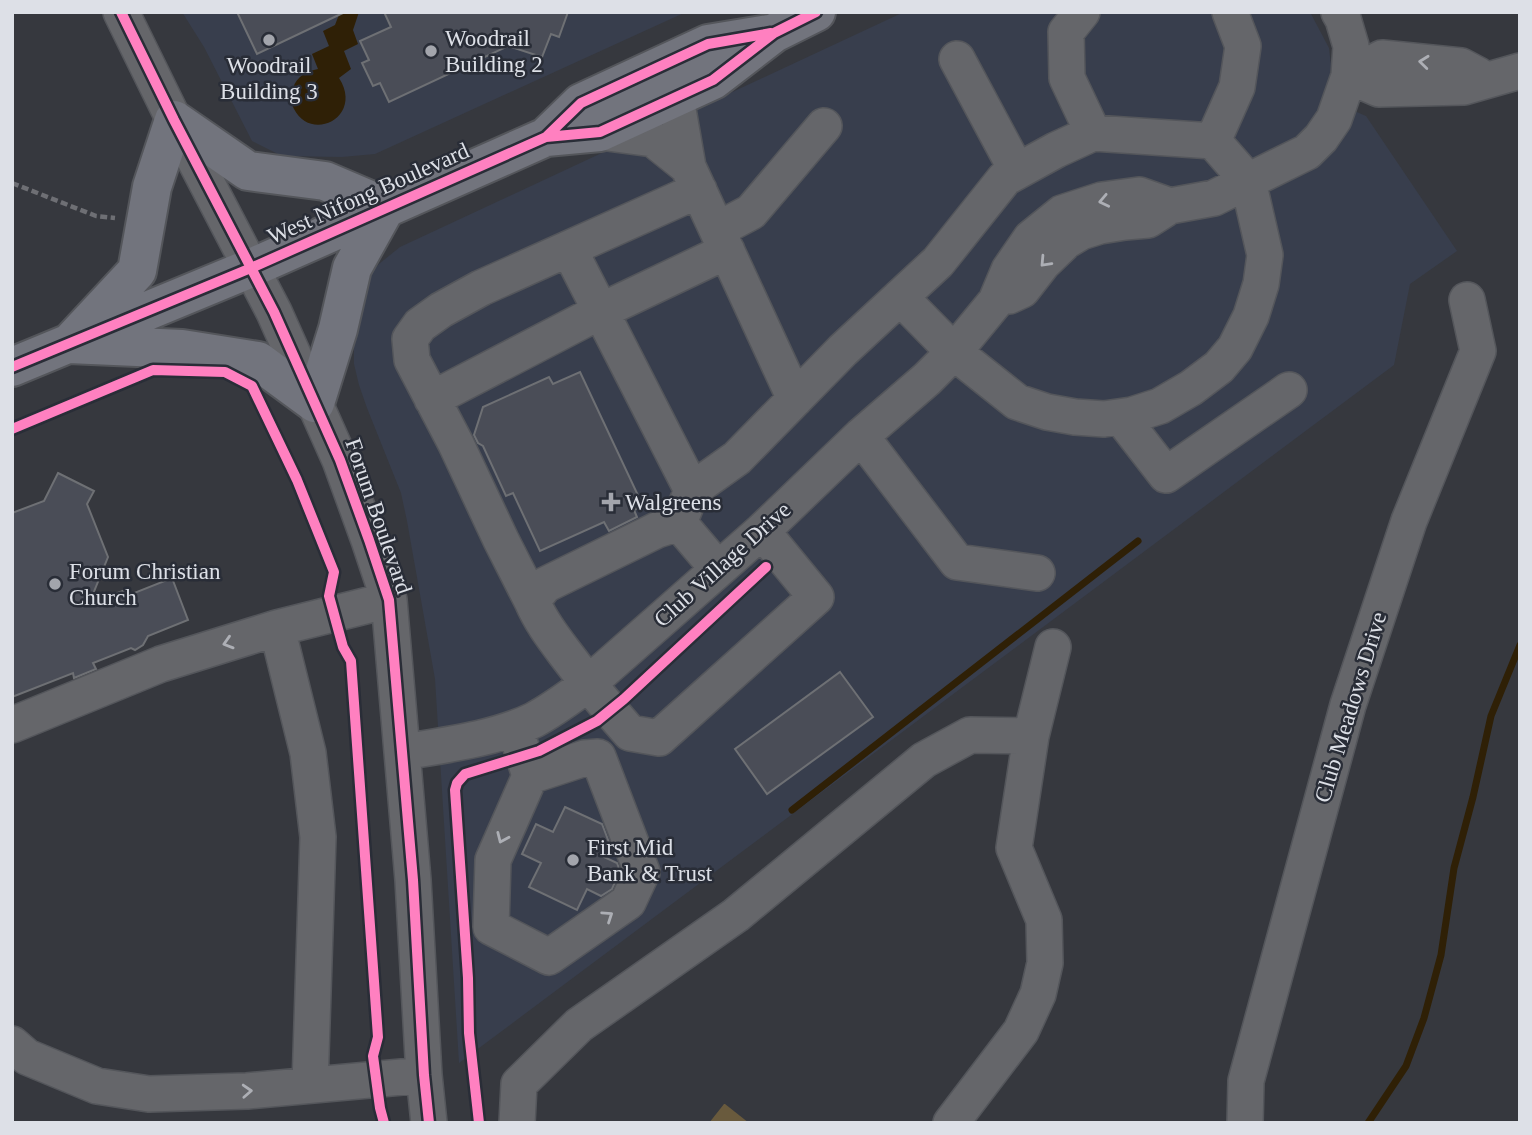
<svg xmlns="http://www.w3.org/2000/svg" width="1532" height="1135" font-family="'Times New Roman',serif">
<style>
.built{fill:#383e4d}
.green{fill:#695a3d}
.water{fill:#2f2006}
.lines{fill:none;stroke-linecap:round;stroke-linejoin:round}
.stream{stroke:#2f2006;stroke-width:7}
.building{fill:#4a4d57;stroke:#6e7074;stroke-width:2}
.minor-casing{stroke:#54565b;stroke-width:38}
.major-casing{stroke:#54565b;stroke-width:42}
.path{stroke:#6e6f74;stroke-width:4.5;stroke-dasharray:7 3.5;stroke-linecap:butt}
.minor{stroke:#65666a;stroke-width:35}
.major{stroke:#72747d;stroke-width:38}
.cycleway-casing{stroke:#292d37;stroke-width:15}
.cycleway{stroke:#ff80c0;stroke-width:10}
.oneway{stroke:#adafb5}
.poi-dot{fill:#a3a5ac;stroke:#292d37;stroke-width:2.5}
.labels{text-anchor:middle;stroke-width:5;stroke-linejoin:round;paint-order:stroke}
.poi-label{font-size:23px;fill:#dde0e7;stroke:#292d37;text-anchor:start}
.street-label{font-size:23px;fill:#dde0e7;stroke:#292d37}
</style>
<rect width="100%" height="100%" fill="#36383e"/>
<path class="built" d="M182,12H686L375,154L342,157L282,156L252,141L204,47Z
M904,12H1310L1329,48L1331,65L1330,78L1322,97L1366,116L1457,251L1410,284L1394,365L459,1063L435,679L407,521L401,493L367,408L359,385L354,364V344L359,294L367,277L379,264L400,247Z"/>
<path class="green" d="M724,1104H725L749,1123H709Z"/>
<path class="water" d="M340,12H359L353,30L358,44L344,51L351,69L339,78C364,117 311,143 294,109C291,103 290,95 293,88C297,76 307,71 318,69L312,54L329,46L323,31L335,25Z"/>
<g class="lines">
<path class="stream" d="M792,810L1138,541
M1368,1123L1406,1066L1424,1018L1441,955L1454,868L1473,797L1491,716L1520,645"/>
</g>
<path class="building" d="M237,12H345L257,54Z
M384,12H568L559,37L551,34L542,57L508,46L389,102L380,83L373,86L362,63L369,60L360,41L391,27Z
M580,372L643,506L634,510L637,517L609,531L604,522L540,551L513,493L506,496L483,446L478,443L474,435L483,407L549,377L553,384Z
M58,473L94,491L87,504L108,557L89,604L125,590L132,594L172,578L188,620L148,636L143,645L135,650L131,648L93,663L96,669L74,678L73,673L12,697V513L44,501Z
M840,672L873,717L767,794L735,749Z
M565,807L602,824L610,845L604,857L617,863L620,871L612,889L601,896L587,889L577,910L529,887L541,863L522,854L536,824L553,832Z"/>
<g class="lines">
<g class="minor-casing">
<path id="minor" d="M121,12L174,120L274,312L340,460L369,540L389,600L413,880L424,1075L429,1123
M1082,12L1066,32L1067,78L1093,133
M957,59L1017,171
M1349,76L1379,89L1464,87L1520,71
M1349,76L1382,58L1461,66L1478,75
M676,98L688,167L795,399
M600,132L653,139L688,167
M1213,141L1237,87L1243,46L1230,12
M717,230L751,212L824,126
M569,249L692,490
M1009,296L1022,290L1043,263L1066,241L1081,232L1100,226L1125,222L1148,220L1170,206L1214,198L1307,152L1321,138L1334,119L1349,76L1351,46L1343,19L1339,12
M432,399L601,311L727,251
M1121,417L1166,475L1289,390
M861,436L957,562L1037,573
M679,523L692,490L737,458L843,350L938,262L1005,178L1056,150L1093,133L1213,141L1248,181L1265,255L1261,284L1251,316L1235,348L1219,367L1191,388L1160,406L1132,415L1104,419L1075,417L1047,412L1017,402L954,352L900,297
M718,569L679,523L657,530L545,585L532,601C540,620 552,636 564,652C585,680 607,707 630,733L659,738L816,597L762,531
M532,601L501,540L456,444L412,360L410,339L420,325L441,310L481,288L699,190
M277,628L308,753L318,837L310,1085
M12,725L161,664L277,628L389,600
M515,728L530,776L493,860L491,927L549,957L628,902L642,872L598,757L585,758L530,776
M403,752C445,745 495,739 534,720C553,710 570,697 588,684L762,531L861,436L927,379L954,352L996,301L1009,270L1031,238L1062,213L1102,200L1139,195L1170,206
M12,1044L27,1057L97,1086L149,1094L247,1091L424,1075
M517,1123L519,1084L579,1025L736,915L924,760L970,735L1031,736
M951,1123L1021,1031L1038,994L1045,963L1044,920L1014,848L1031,736L1053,647
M1245,1123L1246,1081L1348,705L1409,521L1478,351L1467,300"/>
</g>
<g class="major-casing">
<path id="major" d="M174,120L248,171L325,181L386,207L352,268L338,329L315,403L258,361L182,349L69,344L137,271L152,187Z
M546,137L581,103L708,44L769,34
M12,367L251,268L546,137L600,132L713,80L774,33L816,12"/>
</g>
<path class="path" d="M12,183L96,216L115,218"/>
<use href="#minor" class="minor"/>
<use href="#major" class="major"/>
<g class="cycleway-casing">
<path id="cycleway" d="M121,12L174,120L274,312L340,460L369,540L389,600L413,880L424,1075L429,1123
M546,137L581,103L708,44L771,33
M12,367L251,268L546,137L600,132L713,80L774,33L816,12
M12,429L153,370L225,372L252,386L297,480L334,572L329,596L343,647L351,661L378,1037L373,1056L380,1108L384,1123
M479,1123L469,1033L468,978L455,790L457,783L465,774L539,751L597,721L624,699L766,567"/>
</g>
<use href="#cycleway" class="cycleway"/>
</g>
<defs><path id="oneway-chevron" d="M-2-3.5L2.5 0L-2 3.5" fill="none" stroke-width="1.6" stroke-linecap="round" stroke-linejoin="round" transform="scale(1.75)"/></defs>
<g class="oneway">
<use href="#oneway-chevron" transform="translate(1424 62) rotate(-174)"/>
<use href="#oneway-chevron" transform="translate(1104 201) rotate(168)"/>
<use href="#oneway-chevron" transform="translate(1045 262) rotate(133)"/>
<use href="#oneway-chevron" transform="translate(228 643) rotate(163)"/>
<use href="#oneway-chevron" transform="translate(502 838) rotate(114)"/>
<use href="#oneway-chevron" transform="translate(608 916) rotate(-34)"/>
<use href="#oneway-chevron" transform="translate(247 1091) rotate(-3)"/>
</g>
<g class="poi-dot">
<circle cx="269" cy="40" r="7"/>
<circle cx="431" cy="51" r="7"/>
<path d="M607.5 491.5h7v7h7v7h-7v7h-7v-7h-7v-7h7z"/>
<circle cx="55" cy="584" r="7"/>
<circle cx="573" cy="860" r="7"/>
</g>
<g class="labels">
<g class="poi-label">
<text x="445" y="46">Woodrail<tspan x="445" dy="26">Building 2</tspan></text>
<text x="269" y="73" text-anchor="middle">Woodrail<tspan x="269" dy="26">Building 3</tspan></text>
<text x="625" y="510">Walgreens</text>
<text x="69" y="579">Forum Christian<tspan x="69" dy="26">Church</tspan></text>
<text x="587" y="855">First Mid<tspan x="587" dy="26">Bank &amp; Trust</tspan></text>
</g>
<g class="street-label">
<text transform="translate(368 193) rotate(-24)" y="8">West Nifong Boulevard</text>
<text transform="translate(379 516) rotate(71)" y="8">Forum Boulevard</text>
<text transform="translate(722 564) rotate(-42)" y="8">Club Village Drive</text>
<text transform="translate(1350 707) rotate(-73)" y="8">Club Meadows Drive</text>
</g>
</g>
<rect width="1532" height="1135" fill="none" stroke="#dde0e7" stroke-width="28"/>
</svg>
